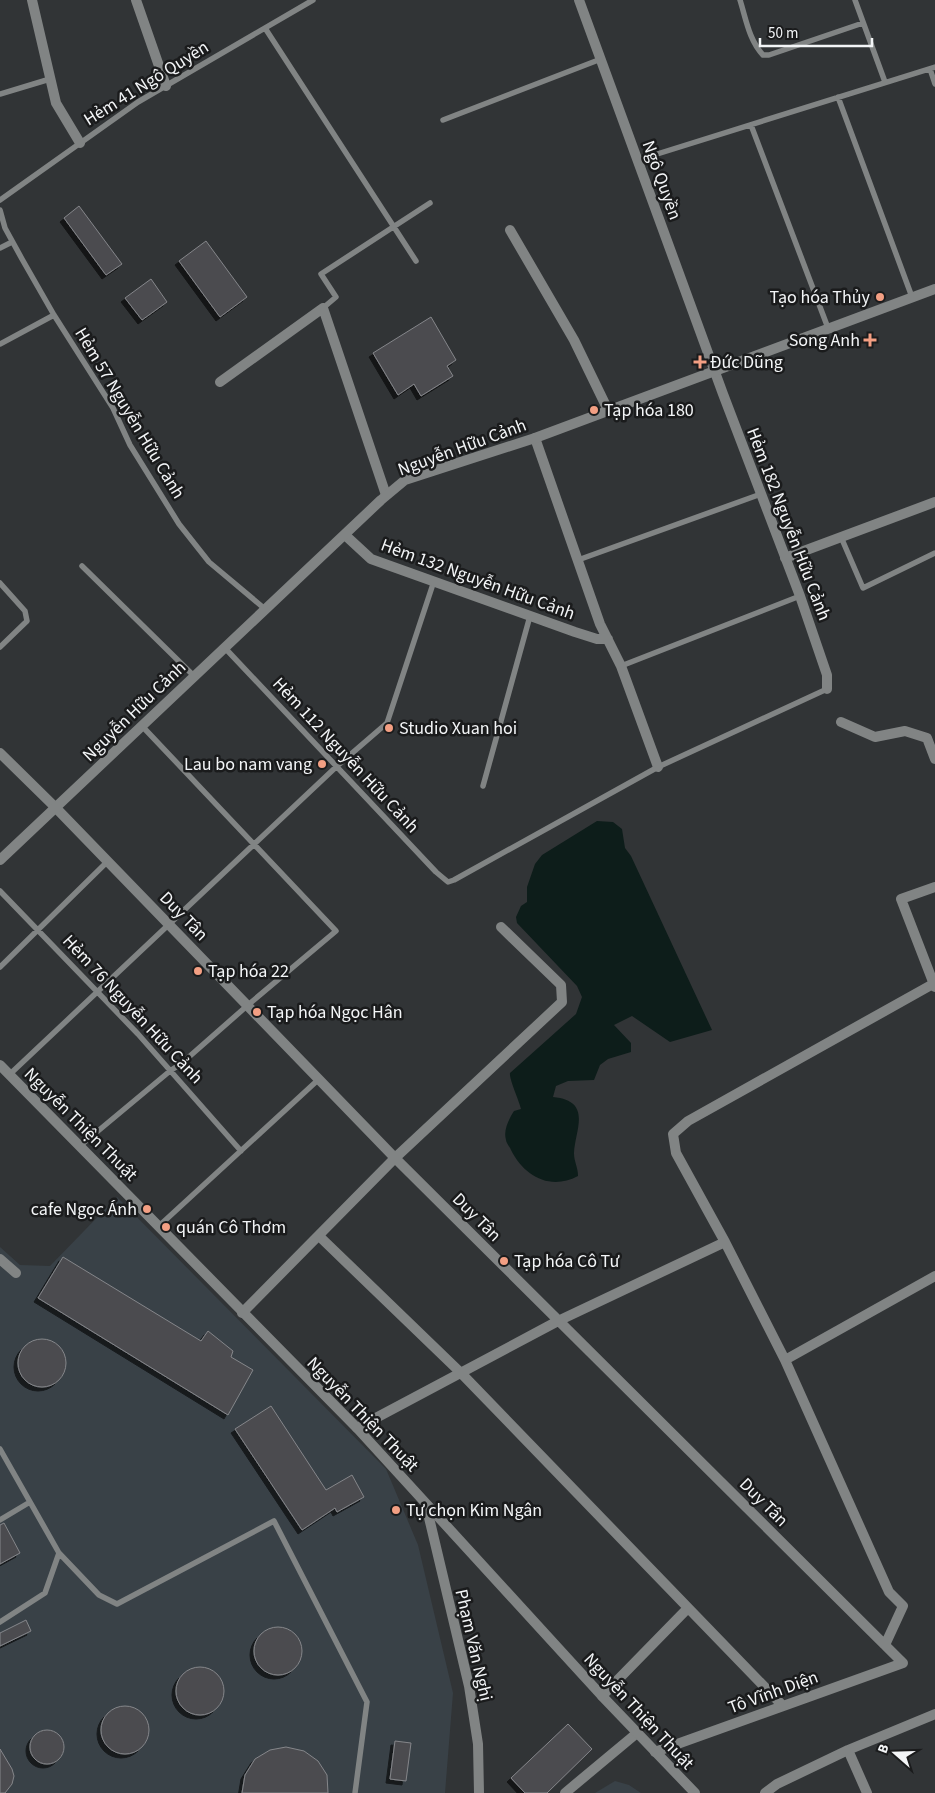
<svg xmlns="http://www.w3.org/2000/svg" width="935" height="1793" font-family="'Source Sans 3',sans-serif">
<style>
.built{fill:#394147}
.water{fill:#0d1d1a}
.building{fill:#4b4c50;stroke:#85868a;filter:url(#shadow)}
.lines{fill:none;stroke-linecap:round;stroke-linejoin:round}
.service{stroke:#818484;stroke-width:5.5}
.minor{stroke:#818484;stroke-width:10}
.tertiary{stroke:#818484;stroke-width:10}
.poi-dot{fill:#f39f83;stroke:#1a1b1c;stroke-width:2}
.labels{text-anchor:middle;stroke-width:5;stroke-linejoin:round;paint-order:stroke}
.street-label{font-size:18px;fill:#f3f5f7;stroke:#1a1b1c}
.poi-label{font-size:18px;fill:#f3f5f7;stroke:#1a1b1c;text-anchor:start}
</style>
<defs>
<filter id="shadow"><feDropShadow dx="-4" dy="4" stdDeviation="0" flood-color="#0009"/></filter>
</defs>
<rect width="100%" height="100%" fill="#313436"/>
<path class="built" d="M117,1197L386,1469L418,1545L453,1693L445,1793H0V1247L20,1265L50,1266Z
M615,1781L629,1785L641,1793H595Z"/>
<path class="water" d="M597,821L613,822L622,829L625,848L631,856L712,1030L670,1042L632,1016L614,1025L631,1043V1052L608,1059L600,1065L594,1080L568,1081L556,1086L553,1097C593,1101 575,1130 574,1153C574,1162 578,1167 578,1176C550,1191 524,1176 511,1150C510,1147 506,1143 506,1140C503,1130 509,1119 514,1111L521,1109C519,1100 509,1079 510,1073L576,1014L582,997L577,986L517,923L516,917L521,906L527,902V887L535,864L542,855Z"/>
<path class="building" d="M79,206L122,264L106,275L64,218Z
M206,241L247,297L220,317L179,261Z
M151,279L167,302L142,320L125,298Z
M431,317L456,360L447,366L453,376L421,396L414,384L398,395L373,353Z
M63,1257L201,1341L208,1331L233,1351L231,1357L253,1370L228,1415L38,1298Z
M18 1363a24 24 0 1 1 48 0a24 24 0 1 1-48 0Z
M271,1406L326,1490L352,1475L364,1497L337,1512L335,1508L302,1530L235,1429Z
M4,1523L20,1553L0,1564V1525Z
M26,1620L31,1631L0,1646V1633Z
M254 1651a24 24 0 1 1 48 0a24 24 0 1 1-48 0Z
M176 1691a24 24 0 1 1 48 0a24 24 0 1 1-48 0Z
M101 1730a24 24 0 1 1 48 0a24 24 0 1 1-48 0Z
M568,1724L592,1749L547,1793H525L511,1778Z
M30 1747a17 17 0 1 1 34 0a17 17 0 1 1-34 0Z
M395,1741L411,1743L406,1781L390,1779Z
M286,1747L304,1751L318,1761L327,1775L328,1793H242L245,1775L255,1759L270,1750Z
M0,1749L12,1769L14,1776L12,1784L5,1793H0Z"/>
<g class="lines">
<path class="service" d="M740,0C746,19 749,40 763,55H769L863,23
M855,0L885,82
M265,28L416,261
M930,69L935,84
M0,94L50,79
M838,97L912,297
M443,120L601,59
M751,125L828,328
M638,160L935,67
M0,200L138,102L313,0
M0,210L5,228L22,259L54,315L113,408L130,445L179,524L209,562L265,609
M0,248L12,242
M323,308L336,297L321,274L430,203
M0,344L54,315
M841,537L863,588L935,553
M578,560L761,494
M82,566L194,676
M0,583L25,611L27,621L0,647
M224,647L436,872L448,882L454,880L658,767L827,689
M621,666L800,596
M483,786L530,616
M0,891L138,1034L241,1151
M0,967L108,861
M9,1075L336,767L387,723L434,581
M80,1146L170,1071L182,1063L248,1005L336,931L142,726
M159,1226L319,1079
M0,1449L59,1553L45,1593L0,1622
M0,1520L30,1502
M59,1553L99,1595L117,1604L274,1521L367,1702L355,1793"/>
<path class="minor" d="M32,0L56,103L80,143
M136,0L166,86
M579,0L723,394L800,596L827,675V689
M510,230L574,340L608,410
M220,382L323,308L386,495
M535,438L600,624L621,666L658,767
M345,535L371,559L575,632L597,639H608
M785,558L935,502
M841,722L875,737L905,731L927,738L935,759
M0,753L56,808L395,1158L903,1663L655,1752
M935,887L901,899L935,987
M319,1236L461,1373L783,1706
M725,1242L785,1360L889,1592L903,1606L885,1645
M0,1259L16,1273
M242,1313L395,1158L562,1002L561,985L501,927
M785,1360L935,1276
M357,1428L558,1321L725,1242L676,1153L673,1134L688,1121L933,984
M426,1505L469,1686L478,1744L479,1793
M602,1696L688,1608
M848,1750L867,1793
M565,1793L637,1733
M765,1793L777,1784L848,1750L935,1714"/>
<path class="tertiary" d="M0,860L381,500L405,480L535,438L935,289
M0,1065L357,1428L602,1696L695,1793"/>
</g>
<g class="poi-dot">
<circle cx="880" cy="297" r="5"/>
<path d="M867.5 332.5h5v5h5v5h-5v5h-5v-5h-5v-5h5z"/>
<path d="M697.5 354.5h5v5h5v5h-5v5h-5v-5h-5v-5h5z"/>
<circle cx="594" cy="410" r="5"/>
<circle cx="389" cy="728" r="5"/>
<circle cx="322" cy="764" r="5"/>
<circle cx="198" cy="971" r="5"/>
<circle cx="257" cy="1012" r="5"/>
<circle cx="147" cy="1209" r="5"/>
<circle cx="166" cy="1227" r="5"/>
<circle cx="504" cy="1261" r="5"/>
<circle cx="396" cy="1510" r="5"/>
</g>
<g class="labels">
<g class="street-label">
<text transform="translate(146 83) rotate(-32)" y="6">Hẻm 41 Ngô Quyền</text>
<text transform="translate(662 180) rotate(70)" y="6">Ngô Quyền</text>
<text transform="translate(130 413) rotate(59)" y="6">Hẻm 57 Nguyễn Hữu Cảnh</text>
<text transform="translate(462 447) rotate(-20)" y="6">Nguyễn Hữu Cảnh</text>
<text transform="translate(789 524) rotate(69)" y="6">Hẻm 182 Nguyễn Hữu Cảnh</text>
<text transform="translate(478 579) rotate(20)" y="6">Hẻm 132 Nguyễn Hữu Cảnh</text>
<text transform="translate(134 711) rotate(-44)" y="6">Nguyễn Hữu Cảnh</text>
<text transform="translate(346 755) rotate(47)" y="6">Hẻm 112 Nguyễn Hữu Cảnh</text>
<text transform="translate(184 916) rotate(46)" y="6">Duy Tân</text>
<text transform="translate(133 1009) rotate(47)" y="6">Hẻm 76 Nguyễn Hữu Cảnh</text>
<text transform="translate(81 1124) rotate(45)" y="6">Nguyễn Thiện Thuật</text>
<text transform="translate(477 1217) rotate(45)" y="6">Duy Tân</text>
<text transform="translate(363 1414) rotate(46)" y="6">Nguyễn Thiện Thuật</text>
<text transform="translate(764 1502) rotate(45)" y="6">Duy Tân</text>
<text transform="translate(474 1645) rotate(77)" y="6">Phạm Văn Nghị</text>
<text transform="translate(773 1692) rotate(-20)" y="6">Tô Vĩnh Diện</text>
<text transform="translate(639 1711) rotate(47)" y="6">Nguyễn Thiện Thuật</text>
</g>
<g class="poi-label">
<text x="870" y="303" text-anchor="end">Tạo hóa Thủy</text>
<text x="860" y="346" text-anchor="end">Song Anh</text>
<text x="710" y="368">Đức Dũng</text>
<text x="604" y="416">Tạp hóa 180</text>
<text x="399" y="734">Studio Xuan hoi</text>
<text x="312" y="770" text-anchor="end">Lau bo nam vang</text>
<text x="208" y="977">Tạp hóa 22</text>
<text x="267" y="1018">Tạp hóa Ngọc Hân</text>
<text x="137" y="1215" text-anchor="end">cafe Ngọc Ánh</text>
<text x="176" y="1233">quán Cô Thơm</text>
<text x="514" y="1267">Tạp hóa Cô Tư</text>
<text x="406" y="1516">Tự chọn Kim Ngân</text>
</g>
</g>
<g transform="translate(895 1753) rotate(290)" stroke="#1a1b1c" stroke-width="4" paint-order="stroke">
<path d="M0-4L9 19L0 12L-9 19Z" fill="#f3f5f7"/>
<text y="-8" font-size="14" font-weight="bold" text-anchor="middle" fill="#f3f5f7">B</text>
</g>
<path d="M760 38v8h112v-8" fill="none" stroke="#f3f5f7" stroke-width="2.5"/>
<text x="768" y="38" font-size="15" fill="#f3f5f7" stroke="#1a1b1c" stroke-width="4" paint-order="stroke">50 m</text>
</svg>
